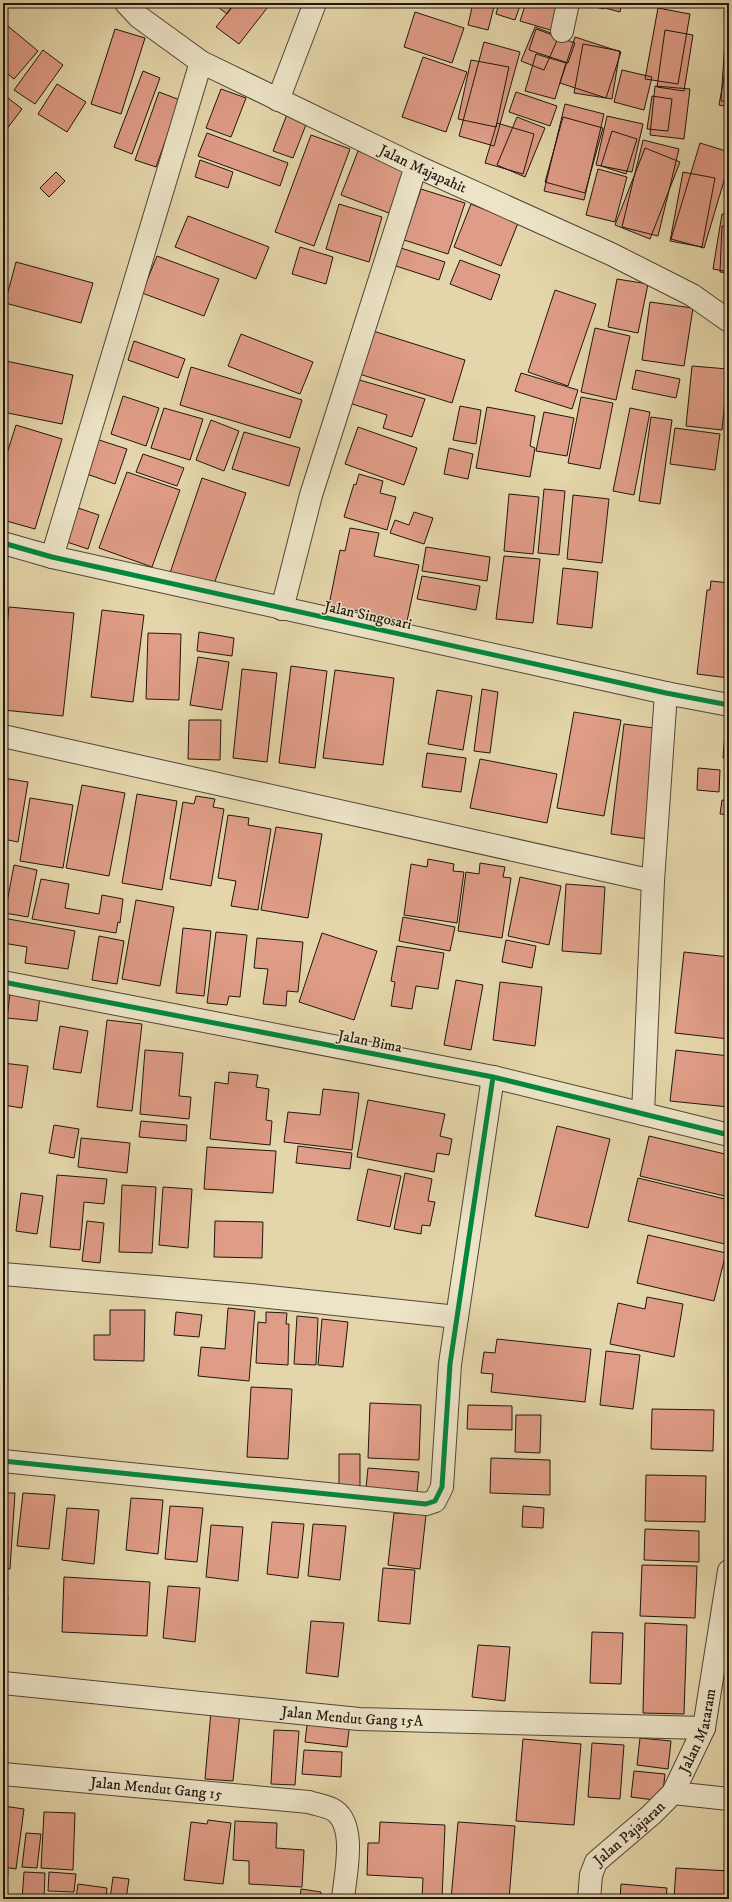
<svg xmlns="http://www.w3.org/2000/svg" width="732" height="1902" font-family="'IM FELL DW Pica',serif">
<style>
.building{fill:#df9c86;stroke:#211510}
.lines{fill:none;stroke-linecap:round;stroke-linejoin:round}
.street-casing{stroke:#524536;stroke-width:24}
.street{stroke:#ede4c8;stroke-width:22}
.cycleway-casing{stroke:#ede4c8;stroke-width:8}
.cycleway{stroke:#00873e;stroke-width:5}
.labels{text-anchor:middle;stroke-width:3;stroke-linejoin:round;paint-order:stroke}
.street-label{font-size:15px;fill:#211510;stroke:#ede4c8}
</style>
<rect width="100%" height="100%" fill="#e4d6aa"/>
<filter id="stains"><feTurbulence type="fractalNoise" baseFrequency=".005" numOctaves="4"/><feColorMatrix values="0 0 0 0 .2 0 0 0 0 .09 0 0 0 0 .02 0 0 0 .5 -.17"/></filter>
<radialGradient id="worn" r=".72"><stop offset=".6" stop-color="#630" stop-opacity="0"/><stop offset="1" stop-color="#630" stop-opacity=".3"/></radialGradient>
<path class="building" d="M213,3H235L227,14Z
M235,3H271L239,44L216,27Z
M473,3H495L488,30L468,25Z
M499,3H521L515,20L496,14Z
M526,3H566L557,32L520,21Z
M577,3H605L604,9Z
M607,3H622L620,12L605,8Z
M658,8L690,14L678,84L645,79Z
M415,12L464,28L452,63L404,47Z
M3,22L38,51L14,79L3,70Z
M726,26H729V102L721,101Z
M535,27L559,36L544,70L521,61Z
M115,29L145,38L121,114L91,104Z
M536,29L575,43L568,63L529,50Z
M665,30L693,35L684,91L657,87Z
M575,37L621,52L606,98L560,83Z
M484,42L520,52L494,146L459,136Z
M583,44L620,51L612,99L574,93Z
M729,49V107L719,105Z
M43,50L63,65L35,104L14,90Z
M536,54L566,63L555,99L525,91Z
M423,57L467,72L446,132L402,117Z
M471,60L509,67L496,127L458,119Z
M622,70L652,77L644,110L614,102Z
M143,71L160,78L132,154L114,147Z
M57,84L86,102L67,132L38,114Z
M655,86L690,89L684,139L650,135Z
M221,89L246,98L231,137L206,128Z
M159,92L180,100L156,167L135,160Z
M516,92L557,106L550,126L509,112Z
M3,94L22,109L3,134Z
M652,96L672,99L668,131L647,129Z
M565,104L604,114L584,200L544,191Z
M289,109L309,117L293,158L273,151Z
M607,116L643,124L632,172L596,165Z
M517,117L545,128L525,177L497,165Z
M563,117L603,128L585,193L545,182Z
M497,123L534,134L523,174L485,163Z
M612,131L637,139L626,174L601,166Z
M207,133L288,163L280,186L198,156Z
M311,135L350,149L314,246L275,232Z
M643,140L679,149L658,236L622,227Z
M700,143L729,152V164L704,248L671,239Z
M645,148L680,162L650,239L615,225Z
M358,151L406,169L389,213L341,195Z
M200,160L233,172L228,188L195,177Z
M598,169L627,177L615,222L586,215Z
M56,172L65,181L49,197L40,188Z
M683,172L715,178L702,247L670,241Z
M421,189L465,203L448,254L404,240Z
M339,204L382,217L369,262L326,249Z
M471,204L518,223L501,266L454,247Z
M722,214L729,215V272L713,269Z
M188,216L269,247L256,279L175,247Z
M722,226H729V273L720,272Z
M300,247L333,257L326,284L292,274Z
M401,248L445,262L439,280L396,266Z
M157,256L219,279L204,316L142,293Z
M460,260L500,275L491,300L450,284Z
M16,262L93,283L81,323L5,303Z
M617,279L648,284L638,333L608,327Z
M555,290L596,304L568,386L528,372Z
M650,302L693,308L684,366L642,360Z
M595,328L630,336L616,400L581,392Z
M370,330L465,360L452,403L356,373Z
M241,334L313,362L300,394L228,366Z
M134,341L185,359L178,378L128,360Z
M6,361L73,375L62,424L3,412V377Z
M692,366L728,369L722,430L686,426Z
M191,367L302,400L290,438L180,405Z
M636,370L680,379L676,398L632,389Z
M521,373L578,390L572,409L515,391Z
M356,379L425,399L412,437L383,428L387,415L349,403Z
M123,396L159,408L146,446L111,434Z
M581,397L613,403L600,469L568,463Z
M460,406L481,410L476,444L453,440Z
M487,407L535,416L530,446L535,448L530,477L476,468Z
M164,408L203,419L190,460L151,448Z
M630,408L650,412L634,495L613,491Z
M544,412L574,418L567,456L536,451Z
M651,417L672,420L660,504L639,501Z
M211,420L239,431L224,471L196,460Z
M16,425L62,439L35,529L3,520V466Z
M358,427L417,448L404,485L345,464Z
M675,428L720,434L715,470L670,464Z
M244,432L300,448L289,486L232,469Z
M96,439L127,449L115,484L84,473Z
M449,448L473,454L468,479L444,474Z
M143,454L184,468L177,486L136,472Z
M127,472L180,490L152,567L99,548Z
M359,474L383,481L380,493L396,497L387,530L344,517L354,484L356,485Z
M202,478L246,493L213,587L167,582Z
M544,489L565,491L559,555L538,553Z
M509,494L539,497L533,554L504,551Z
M573,495L609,499L602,563L567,559Z
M78,508L99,515L88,549L67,542Z
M414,512L433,518L424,544L390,533L395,520L409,525Z
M350,528L379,533L374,556L419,565L407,621L329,605L340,550L345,551Z
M426,547L490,557L487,581L422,571Z
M504,556L540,559L533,623L496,619Z
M563,568L598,572L592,628L557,624Z
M422,576L480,586L476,610L417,599Z
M711,581L729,583V678L697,674L707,590H710Z
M9,607L74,613L63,716L3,710V665Z
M102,610L144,615L133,702L91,697Z
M199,632L234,638L232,656L197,651Z
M148,633L181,634L179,700L146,699Z
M198,657L229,662L222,710L190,705Z
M291,666L327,671L315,768L279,763Z
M242,669L277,673L267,762L233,758Z
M335,670L394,678L383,765L323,758Z
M482,689L498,692L490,753L474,751Z
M437,690L472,696L463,750L428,744Z
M574,712L621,720L604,816L557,808Z
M189,720H221L220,760L188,759Z
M624,724L661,729L648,839L611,834Z
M725,733H729V759L723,758Z
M427,753L466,758L461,792L422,787Z
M480,759L557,774L547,823L470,808Z
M729,762V790H725Z
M698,768L720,770L719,792L697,790Z
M3,778L28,782L18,842L3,839Z
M82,785L125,793L109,876L66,868Z
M137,794L177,801L162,890L122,883Z
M196,796L215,799L213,807L224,809L211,886L170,879L183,802L194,804Z
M30,798L73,805L63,868L20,861Z
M722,800L729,801V815L720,814Z
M228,815L249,818L248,825L271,829L258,910L231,906L236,881L218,878Z
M276,827L322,834L308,918L261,910Z
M428,859L454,864L453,871L464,872L457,923L404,915L411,864L427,867Z
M480,863L505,867L503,877L511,878L502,938L458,931L466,872L479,874Z
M14,865L37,870L28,917L5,913Z
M520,877L561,886L549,945L508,936Z
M41,879L69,884L65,908L99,914L102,895L123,899L120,923L118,922L116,933L32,919Z
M566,884L605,887L601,954L562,951Z
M136,900L174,907L160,986L122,979Z
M403,917L455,927L450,951L399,941Z
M3,918L75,931L68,969L25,963L27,947L3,943Z
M183,928L211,931L204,996L176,993Z
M216,932L247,935L240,997L229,996L227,1005L207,1003Z
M322,933L377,951L354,1020L299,1002Z
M99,936L124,941L117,984L92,980Z
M257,938L303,942L298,992L287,991L286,1006L263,1004L268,969L254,968Z
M506,940L536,946L532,968L502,962Z
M397,946L444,953L438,989L416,986L412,1009L391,1006L395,982L391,981Z
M684,952L729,957V1039L675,1033Z
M456,980L483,985L471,1050L444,1045Z
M500,982L542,987L535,1046L493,1040Z
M10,993L40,996L37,1021L7,1018Z
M107,1020L142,1024L132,1111L97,1107Z
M60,1026L88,1031L81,1073L53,1069Z
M145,1050L183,1053L179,1096L191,1097L189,1119L140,1114Z
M676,1050L729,1056V1107L670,1101Z
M3,1063L28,1066L22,1108L3,1105Z
M229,1072L258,1075L256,1087L269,1089L266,1120L272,1121L270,1145L210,1139L215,1082L228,1084Z
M323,1089L359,1093L352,1150L284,1142L288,1112L320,1115Z
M368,1100L445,1114L440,1136L452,1139L449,1155L437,1153L434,1172L357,1157Z
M141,1121L187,1125L186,1141L139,1137Z
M54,1125L79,1129L74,1158L49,1153Z
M557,1126L610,1139L588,1228L535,1216Z
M649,1136L729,1155V1197L640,1176Z
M81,1138L130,1143L127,1173L78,1167Z
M298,1146L352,1153L350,1169L296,1163Z
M207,1147L276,1151L273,1193L204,1189Z
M368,1169L401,1176L390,1227L357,1220Z
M405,1173L432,1179L428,1201L435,1202L430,1226L422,1225L421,1234L394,1229Z
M57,1175L107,1179L104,1204L84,1202L80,1250L50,1247Z
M638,1178L729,1200V1245L628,1221Z
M122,1185L156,1187L152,1253L119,1252Z
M163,1187L192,1189L188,1248L159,1245Z
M21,1193L43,1196L37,1234L16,1231Z
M87,1221L104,1223L100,1263L82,1261Z
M215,1221L263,1222L262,1258L214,1257Z
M648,1235L726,1253L714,1301L637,1283Z
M647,1297L683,1304L674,1357L610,1344L618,1303L645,1309Z
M228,1308L255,1311L249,1381L198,1376L201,1347L225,1349Z
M110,1310H145L144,1361L94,1360V1335H110Z
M176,1312L202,1315L199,1337L174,1335Z
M266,1312L287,1313L286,1324H289L288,1365L256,1363L258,1322L266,1323Z
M297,1316L318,1318L316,1365L294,1364Z
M322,1319L348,1322L343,1367L318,1365Z
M497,1339L591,1349L585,1402L491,1392L493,1374L481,1373L484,1352L495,1353Z
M606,1351L640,1355L633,1409L600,1405Z
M251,1387L292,1389L288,1459L247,1457Z
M370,1403L421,1405L419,1460L368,1458Z
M468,1405L512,1406V1430L467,1429Z
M652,1409L714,1410L713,1451L651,1449Z
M516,1415H541L540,1453L515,1452Z
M339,1454H360V1486H339Z
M491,1458L550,1460V1495L490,1493Z
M368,1468L419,1472L417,1492L366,1488Z
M646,1475L706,1476L705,1522L645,1521Z
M3,1493H15L10,1569L3,1568Z
M23,1493L55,1495L49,1549L17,1546Z
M131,1498L163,1500L158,1554L126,1550Z
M170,1506L203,1508L197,1562L165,1559Z
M523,1506L544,1508L543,1528L522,1527Z
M67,1508L99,1510L94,1564L62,1560Z
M394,1513L426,1515L420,1569L388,1565Z
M272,1522L304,1524L298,1578L267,1574Z
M313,1524L346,1526L340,1580L308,1576Z
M211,1525L243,1527L238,1581L206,1577Z
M645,1529L699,1531V1562L644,1560Z
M642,1565L697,1566L695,1618L640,1616Z
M383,1568L415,1570L410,1624L378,1621Z
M64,1577L150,1582L147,1636L62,1632Z
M168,1586L200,1588L195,1642L163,1638Z
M3,1597H8L3,1642Z
M311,1621L344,1623L338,1677L306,1673Z
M645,1623L687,1625L684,1714L643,1713Z
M592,1632L623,1633L621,1684L590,1683Z
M478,1645L510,1647L505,1701L472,1697Z
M211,1711L240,1713L233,1781L205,1779Z
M308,1717L350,1722L347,1747L305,1742Z
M274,1730L299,1731L295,1785L271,1784Z
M640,1738L671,1741L668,1769L637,1765Z
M523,1739L581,1744L574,1825L516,1821Z
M592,1743L624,1745L620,1799L588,1797Z
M304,1750L342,1752L341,1777L302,1774Z
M634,1771L665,1774L662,1801L631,1797Z
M3,1806L24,1809L16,1869L3,1867Z
M44,1812L75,1813L73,1870L41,1868Z
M208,1820L231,1823L223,1884L184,1880L191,1822L207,1824Z
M235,1821L277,1823L276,1848L304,1850L302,1887L249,1884V1861L233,1860Z
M380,1822L445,1825L442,1899H422L423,1878L367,1875L368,1843H379Z
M458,1822L515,1826L509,1899H451Z
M26,1833L41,1834L37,1868L22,1867Z
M676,1868L729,1871V1899H674Z
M3,1870H8L6,1899H3Z
M24,1872L45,1873L44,1899H22Z
M49,1872L76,1874L74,1892L48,1891Z
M113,1877L129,1879L126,1899H110Z
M78,1884L107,1888L106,1899H76Z
M621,1884L667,1888L666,1899H620Z
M301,1889L321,1892L320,1899H300Z"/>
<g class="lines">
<g class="street-casing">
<g id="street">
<path id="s1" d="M126,3L139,17L201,62L416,166L611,254L692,295L729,321"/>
<path d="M562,31L568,3"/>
<path d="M278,100L315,3"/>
<path d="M3,543L52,557L666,693L729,705"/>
<path d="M52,557L201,62"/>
<path d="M282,609L311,495L416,166"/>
<path d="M3,736L653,881"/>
<path d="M3,982L493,1077L729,1135"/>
<path d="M643,1114L653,881L666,693"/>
<path d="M3,1274L250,1295L457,1317"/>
<path d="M3,1461L426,1504L435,1501L442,1487L450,1364L493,1077"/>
<path id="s2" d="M3,1683L359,1719L704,1728"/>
<path id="s3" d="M3,1774L309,1802C317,1805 329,1806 335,1811C357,1827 345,1876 343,1899"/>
<path d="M673,1793L729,1799"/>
<path id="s4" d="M589,1899L591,1875L596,1862L651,1815L673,1793L704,1728L729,1571"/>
</g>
</g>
<use href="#street" class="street"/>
<g class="cycleway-casing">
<path id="cycleway" d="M3,543L52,557L666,693L729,705
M3,982L493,1077L729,1135
M3,1461L426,1504L435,1501L442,1487L450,1364L493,1077"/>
</g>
<use href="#cycleway" class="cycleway"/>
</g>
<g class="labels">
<g class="street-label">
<text dy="5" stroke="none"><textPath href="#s1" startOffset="342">Jalan Majapahit</textPath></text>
<text transform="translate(368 615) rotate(12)" y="5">Jalan Singosari</text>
<text transform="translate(370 1041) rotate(11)" y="5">Jalan Bima</text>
<text dy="5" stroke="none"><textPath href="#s2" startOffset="351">Jalan Mendut Gang 15A</textPath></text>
<text dy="5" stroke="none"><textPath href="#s4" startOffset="209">Jalan Mataram</textPath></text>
<text dy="5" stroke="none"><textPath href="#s3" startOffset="154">Jalan Mendut Gang 15</textPath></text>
<text dy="5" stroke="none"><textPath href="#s4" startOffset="82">Jalan Pajajaran</textPath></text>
</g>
</g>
<rect width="732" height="1902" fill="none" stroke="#e4d6aa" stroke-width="16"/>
<rect x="4" y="4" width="724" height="1894" fill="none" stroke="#211510" stroke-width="2"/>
<rect x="8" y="8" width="716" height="1886" fill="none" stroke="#211510"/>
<rect width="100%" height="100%" filter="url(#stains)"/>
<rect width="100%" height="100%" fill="url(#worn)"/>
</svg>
